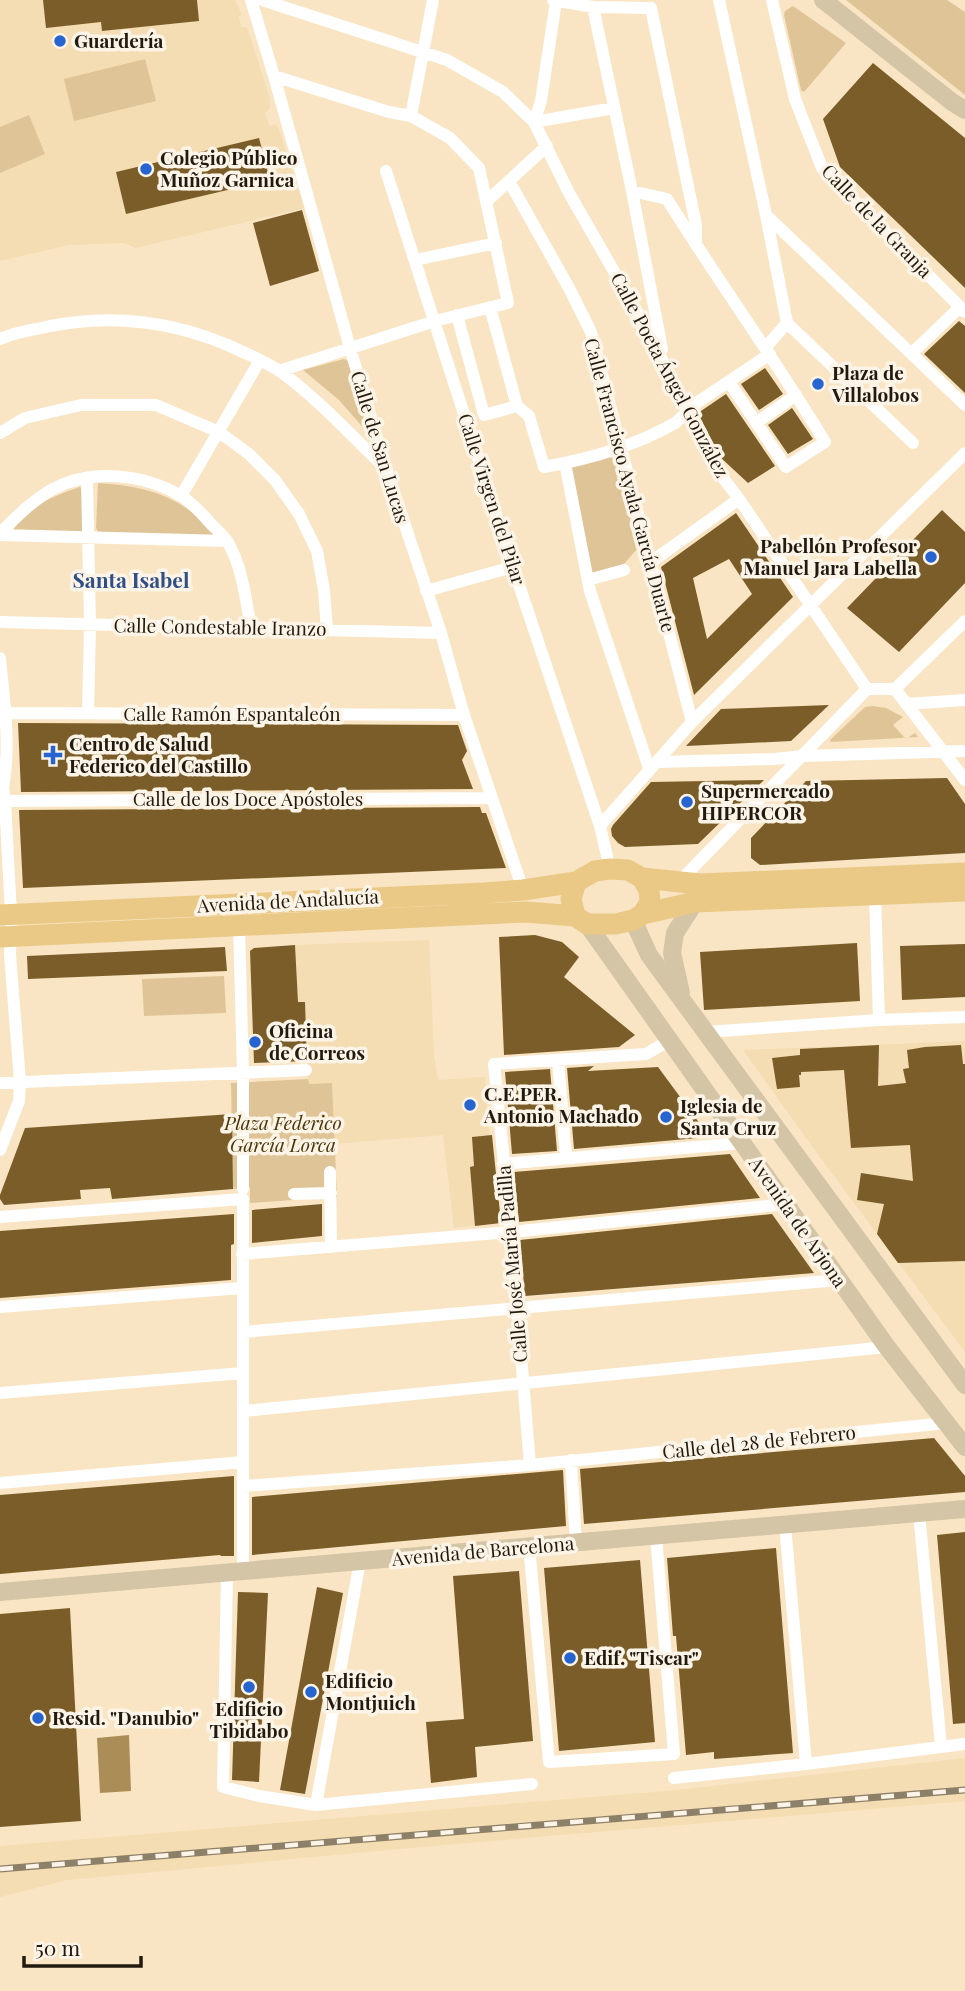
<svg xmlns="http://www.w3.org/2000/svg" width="965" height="1991" font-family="'Playfair Display',serif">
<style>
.built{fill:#f4dcb3}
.green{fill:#dfc497}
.water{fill:#ab8d57}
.building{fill:#7a5d28;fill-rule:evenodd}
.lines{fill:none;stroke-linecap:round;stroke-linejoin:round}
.street{stroke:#fff;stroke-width:12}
.secondary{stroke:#d4c5a7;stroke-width:18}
.primary{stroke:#eac986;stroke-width:21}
.rail-casing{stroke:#8d8069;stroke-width:7}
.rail{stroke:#fcf4e7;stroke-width:4.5;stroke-dasharray:13;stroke-linecap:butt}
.poi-dot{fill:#2664d0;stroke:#fcf4e7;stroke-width:2.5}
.labels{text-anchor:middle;stroke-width:7;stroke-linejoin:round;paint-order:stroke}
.poi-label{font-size:19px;font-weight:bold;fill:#211a0e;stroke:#fcf4e7;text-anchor:start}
.street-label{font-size:19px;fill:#211a0e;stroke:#fcf4e7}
.park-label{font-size:19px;font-style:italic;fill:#4b3608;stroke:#fcf4e7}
.neighbourhood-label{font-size:21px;font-weight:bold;fill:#2f4f86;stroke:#fcf4e7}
</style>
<rect width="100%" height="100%" fill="#f9e5c3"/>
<path class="built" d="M0,0H235L242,15L239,16L241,27H247L270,99V108L265,113L269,125H275L279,129L304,208L136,248L124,243L68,245L0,261Z
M429,940L434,1055L438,1080L485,1077L489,1130L502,1222L454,1228L443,1135L334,1144L332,1083L308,1084L305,1002H298L295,945Z
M965,1041V1352L825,1164L743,1050Z
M965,1758V1801L432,1846L67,1880L0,1897V1846L667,1791Z"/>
<path class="green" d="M846,0H947L965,12V95Z
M793,6L846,43L804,92L801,90L784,15L785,11Z
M145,59L156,101L74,121L64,79Z
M29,115L45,154L0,173V127Z
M344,359L348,361L369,431H366L339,400L303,370Z
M610,457L618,461L637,549L622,566L592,573L569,468Z
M98,483C132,485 165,491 193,513C203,521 211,532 221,541L102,538L96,528Z
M80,487L87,496V537L13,531C25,507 56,495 80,487Z
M873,706L886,708L903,717L893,725L904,737L908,738L915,733L918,737L831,742L830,740L865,707Z
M224,976L226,1013L144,1016L142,979Z
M308,1079L309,1084L332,1083L337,1197L250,1203V1187L233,1189L231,1083Z"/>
<path class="water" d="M129,1735L131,1791L100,1793L97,1738Z"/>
<path class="building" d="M43,0H197L199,21L102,31L101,22L46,28Z
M873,63L965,138V288L840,167L823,119Z
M259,138L270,180L126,214L116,172Z
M302,210L319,271L270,286L253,223Z
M959,321L965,326V393L924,354Z
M765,368L783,394L759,410L741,384Z
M726,394L775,466L748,483L720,457L698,413Z
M792,408L813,439L788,454L768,425Z
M942,510L965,532V583L899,652L847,608Z
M736,513L793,597L694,695L661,567ZM729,559L752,594L707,639L693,578Z
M829,705L791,741L686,746L721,709Z
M18,723L458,725L467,751L462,760L473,789L21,792Z
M947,778L965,804V853L760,865L751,858V838L806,781Z
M764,780L698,844L625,847L618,843L612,836L611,829L613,825L651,782Z
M480,807L482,813H486L506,868L23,888L19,810Z
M535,935L562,942L579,957L564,977L635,1035L619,1047L504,1055L499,937Z
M857,943L860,1001L704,1010L700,952Z
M965,944V997L902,1000L900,946Z
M295,945L298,1002H305L307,1061L254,1063L250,951L254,948Z
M225,947L227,971L28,979L27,956Z
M879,1045L878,1086L906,1083L903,1069L909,1068L907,1050L925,1047L961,1045L963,1064H965V1261L898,1263L877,1234L884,1204L857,1200L861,1173L913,1181L910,1145L851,1148L844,1070L801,1072V1075H799L800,1087L777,1089L772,1058L800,1055V1049Z
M594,1066L588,1071L658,1067L703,1128L698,1138L574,1149L567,1068Z
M550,1069L557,1151L512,1154L505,1072Z
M232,1114L233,1189L112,1199L110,1188L80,1190L81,1199L4,1205L0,1199V1195L25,1128Z
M492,1135L501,1223L475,1226L470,1167L474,1166L472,1137Z
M730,1154L760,1198L519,1222L514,1172Z
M322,1204V1236L252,1243V1210Z
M234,1214V1244L231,1245V1280L0,1298V1231Z
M772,1214L814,1273L525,1296L520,1240Z
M934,1438L965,1476V1492L584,1524L580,1469Z
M563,1470L566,1526L252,1555V1497Z
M234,1476V1556H221L220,1555L0,1574V1495Z
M965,1532V1723L953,1724L937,1535Z
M776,1548L793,1753L714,1759V1752L686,1755L676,1636H673L667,1558Z
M640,1560L655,1742L559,1751L544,1568Z
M519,1571L533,1741L475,1747L477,1777L431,1783L426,1722L464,1719L453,1576Z
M317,1587L343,1593L305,1794L280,1790Z
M238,1592L268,1593L259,1782L232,1780Z
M70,1608L81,1821L0,1827V1614Z"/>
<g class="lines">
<path class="street" d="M251,0L274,76L350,348L386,468L441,633L464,715L523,890
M262,0L447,60L503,92L534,122L569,193L646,327L714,466L739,499L867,689
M553,0L593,7L651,8L696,225V245
M719,0L766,215L787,323L766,347
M772,0L795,99L822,168L965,312
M593,7L632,191L662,349
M274,76L389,112L411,116L450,138L479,168L508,303L435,321L279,371
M411,116L433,0
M534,122L541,101L556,1
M534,122L614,108
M386,171L513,567L600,826L610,869
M509,181L569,288L591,332L692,722
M632,191L667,199C718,281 775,359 825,442L786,467L729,382
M487,201L547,146
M766,215L965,405
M415,260L496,243
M457,315L484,415L517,406L490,307
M787,323L913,443
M0,339C13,333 27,331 41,328C112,312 178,321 243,352C256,358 270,364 281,372C318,399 350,434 383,466
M912,353L960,307
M517,406L529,416L544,467C590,459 635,446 675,423C682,418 688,409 695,404L770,354
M756,423L796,395
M0,433L25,418L81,405H156L219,432L249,454L275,480L299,514L317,551L324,590L327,630
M565,463L590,591L649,768
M87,478L90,625L88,713
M181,496L260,360
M0,533C16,517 33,500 53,489C92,468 144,474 181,496C193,503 203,515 212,525C217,530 223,535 227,541C242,565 246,600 251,628
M0,535L227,541
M651,562L739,499
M588,580L624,570
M426,591L513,567
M0,622L441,633
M0,658C4,701 11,746 3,788H0
M867,689H895L965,621
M895,689L965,780
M906,704L965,700
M0,713L464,715
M657,762L775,759L802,756L965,751
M0,786L3,788L5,801L11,914L10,955L20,1081L19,1101L0,1150
M5,801L492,798
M600,826L692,722L965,453
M679,882L867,689
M875,895L879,1020
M239,926L243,1072V1189
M705,1032L879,1020L965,1017
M558,1060L566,1158
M0,1083L306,1070
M503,1164L742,1143
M330,1172L331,1247
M294,1194L331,1193
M0,1217L243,1199V1571
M242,1254L511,1232L786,1204
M0,1307L242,1288
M243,1332L839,1280
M0,1393L243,1373
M243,1411L887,1347
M571,1460L576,1544
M530,1465L511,1232L494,1064L646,1054L670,1040
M0,1483L243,1462
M243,1486L530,1465L946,1423
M919,1513L941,1746
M785,1524L806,1764
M529,1546L549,1762L674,1754L656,1536
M227,1572L223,1787L259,1796L316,1805L532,1784
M674,1778L806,1764L965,1744
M316,1805L360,1561"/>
<path class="secondary" d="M823,0L952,102L965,110
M633,920L649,955L965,1385
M587,924L887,1347L965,1447
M681,993L672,953L675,933L695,902
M0,1592L965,1509"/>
<path class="primary" d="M642,878L700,884L965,873
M643,914L695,902L965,891
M0,915L484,893L523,890L576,882L595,871L610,869L628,870L642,878L649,890L650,902L643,914L633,920L616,924H587L575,916L571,899L576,882
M0,937L526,912L575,916"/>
<g class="rail-casing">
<path id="rail" d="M0,1869L965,1790"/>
</g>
<use href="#rail" class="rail"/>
</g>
<g class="poi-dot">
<circle cx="60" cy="41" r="7"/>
<circle cx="146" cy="169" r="7"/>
<circle cx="818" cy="384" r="7"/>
<circle cx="931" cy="557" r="7"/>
<path d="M49.5 744.5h7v7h7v7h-7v7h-7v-7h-7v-7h7z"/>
<circle cx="687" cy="802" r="7"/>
<circle cx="255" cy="1042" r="7"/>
<circle cx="470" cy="1105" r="7"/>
<circle cx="666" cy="1117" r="7"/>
<circle cx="570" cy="1658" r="7"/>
<circle cx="249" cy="1687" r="7"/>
<circle cx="311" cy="1692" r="7"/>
<circle cx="38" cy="1718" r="7"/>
</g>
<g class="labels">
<g class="poi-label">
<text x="74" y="48">Guardería</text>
<text x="160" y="165">Colegio Público<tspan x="160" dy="22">Muñoz Garnica</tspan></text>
<text x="832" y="380">Plaza de<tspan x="832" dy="22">Villalobos</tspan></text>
<text x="917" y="553" text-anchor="end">Pabellón Profesor<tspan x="917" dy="22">Manuel Jara Labella</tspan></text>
<text x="69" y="751">Centro de Salud<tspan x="69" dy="22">Federico del Castillo</tspan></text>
<text x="701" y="798">Supermercado<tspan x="701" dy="22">HIPERCOR</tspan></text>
<text x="269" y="1038">Oficina<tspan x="269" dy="22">de Correos</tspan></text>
<text x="484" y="1101">C.E.PER.<tspan x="484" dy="22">Antonio Machado</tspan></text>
<text x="680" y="1113">Iglesia de<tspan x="680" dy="22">Santa Cruz</tspan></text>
<text x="584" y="1665">Edif. "Tiscar"</text>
<text x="325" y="1688">Edificio<tspan x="325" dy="22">Montjuich</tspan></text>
<text x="249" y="1716" text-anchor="middle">Edificio<tspan x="249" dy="22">Tibidabo</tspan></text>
<text x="52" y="1725">Resid. "Danubio"</text>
</g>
<g class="street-label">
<text transform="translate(877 221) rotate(46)" y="7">Calle de la Granja</text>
<text transform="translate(670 375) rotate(62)" y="7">Calle Poeta Ángel González</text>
<text transform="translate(380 447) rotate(73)" y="7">Calle de San Lucas</text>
<text transform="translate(630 485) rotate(75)" y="7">Calle Francisco Ayala García Duarte</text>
<text transform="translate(492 499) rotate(72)" y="7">Calle Virgen del Pilar</text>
<text transform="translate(220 627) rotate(1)" y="7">Calle Condestable Iranzo</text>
<text x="232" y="721">Calle Ramón Espantaleón</text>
<text x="248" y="806">Calle de los Doce Apóstoles</text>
<text transform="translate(288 901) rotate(-3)" y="7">Avenida de Andalucía</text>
<text transform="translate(798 1222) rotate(55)" y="7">Avenida de Arjona</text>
<text transform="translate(512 1264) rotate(-95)" y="7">Calle José María Padilla</text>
<text transform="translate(759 1442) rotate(-6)" y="7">Calle del 28 de Febrero</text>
<text transform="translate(483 1551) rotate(-5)" y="7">Avenida de Barcelona</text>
</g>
<g class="park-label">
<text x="283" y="1130">Plaza Federico<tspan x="283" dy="22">García Lorca</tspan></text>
</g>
<g class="neighbourhood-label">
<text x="131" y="588">Santa Isabel</text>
</g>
</g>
<path d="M24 1956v10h117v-10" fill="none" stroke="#211a0e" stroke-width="3.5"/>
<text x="35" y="1956" font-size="21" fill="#211a0e" stroke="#fcf4e7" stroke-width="5" paint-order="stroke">50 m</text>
</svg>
